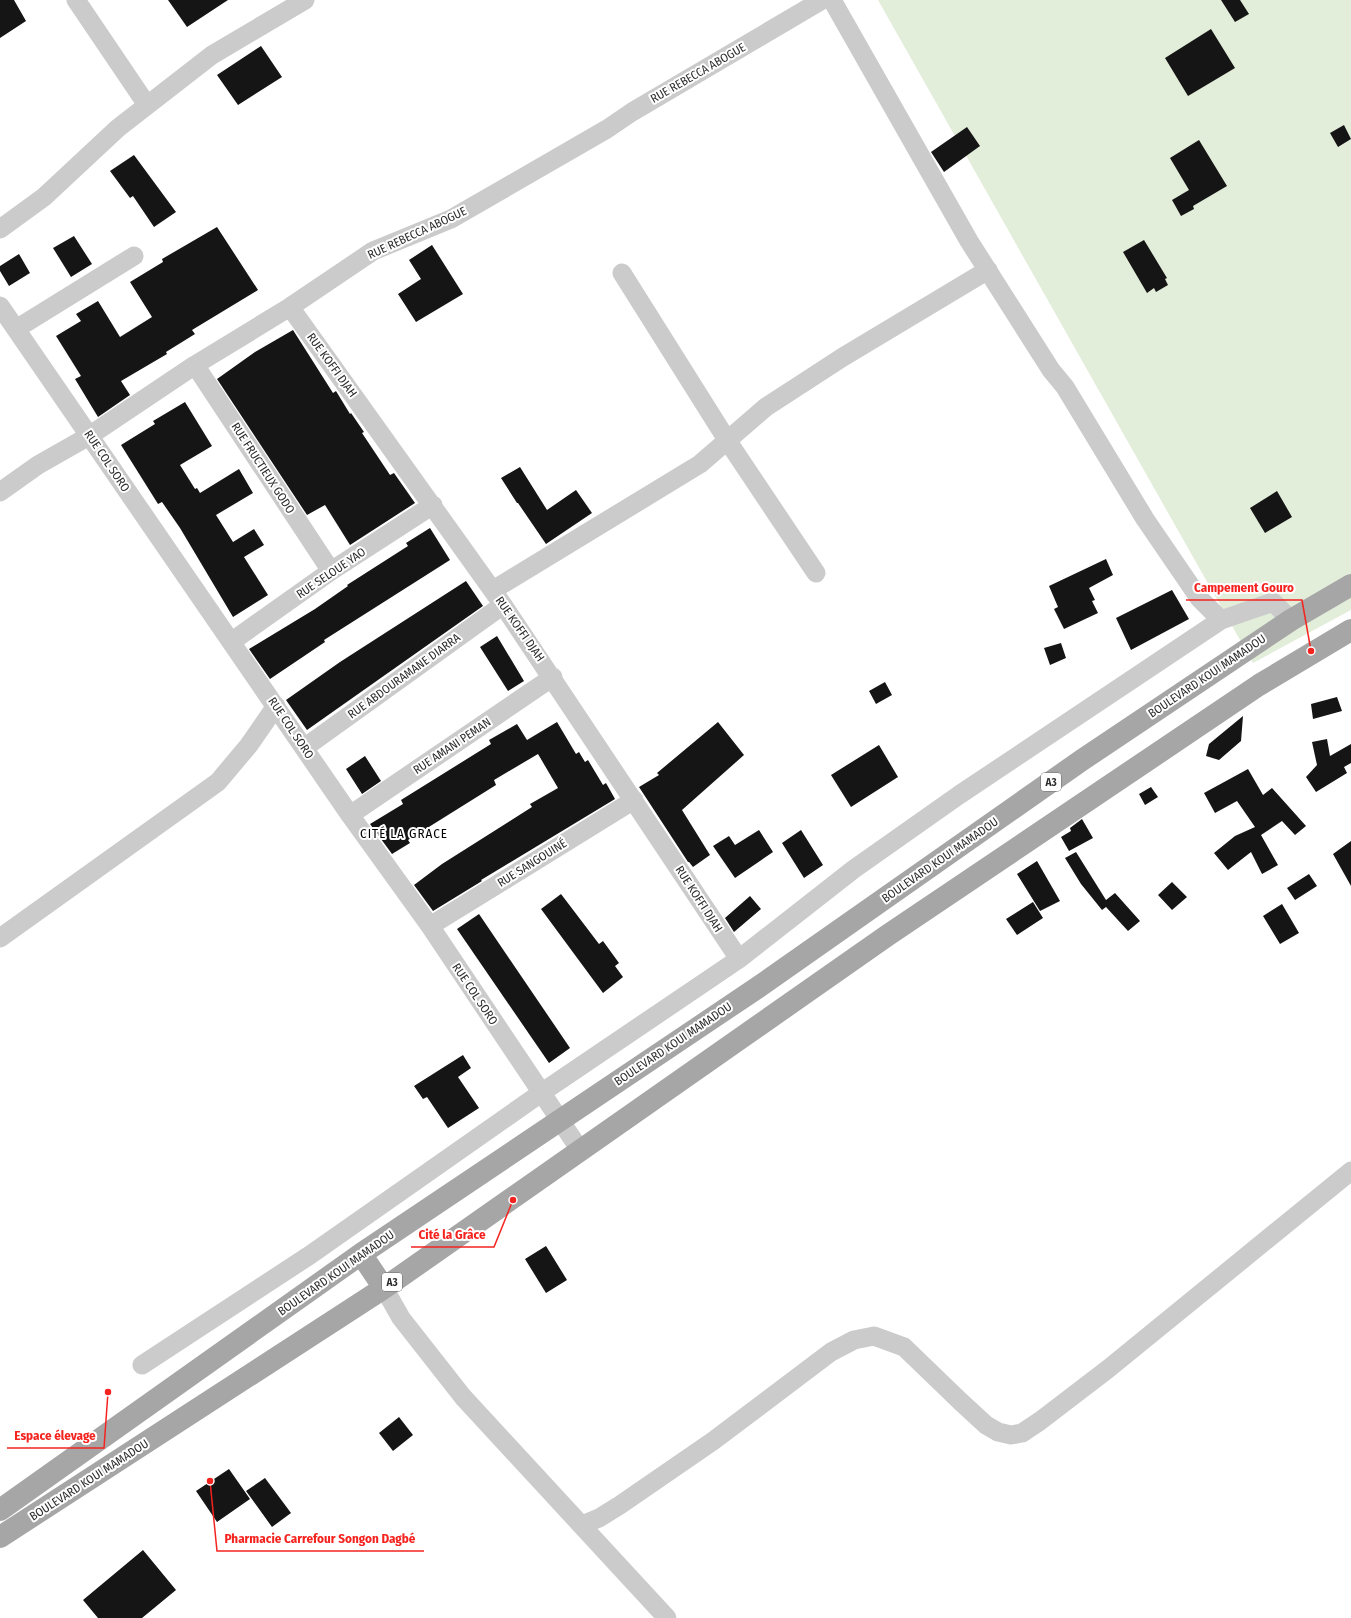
<svg xmlns="http://www.w3.org/2000/svg" width="1351" height="1618" font-family="'Fira Sans Condensed',sans-serif">
<style>
.green{fill:#e2edda}
.building{fill:#151515}
.lines{fill:none;stroke-linecap:round;stroke-linejoin:round}
.minor{stroke:#cbcbcb;stroke-width:19}
.major{stroke:#a6a6a6;stroke-width:22}
.labels{text-anchor:middle;stroke-width:4;stroke-linejoin:round;paint-order:stroke}
.shield{fill:#fff;stroke:#6d6d6d;stroke-width:1}
.shield-label{font-size:11px;font-weight:bold;fill:#2e2e2e}
.street-label{font-size:12px;fill:#2e2e2e;stroke:#fff}
.neighbourhood-label{font-size:13px;letter-spacing:1px;fill:#000;stroke:#fff}
.leader{fill:none;stroke:#f5231f;stroke-width:1.5}
.callout-dot{fill:#f5231f;stroke:#fff;stroke-width:1.5}
.callout-label{font-size:13px;text-anchor:middle;font-weight:bold;fill:#f5231f;stroke:#fff;stroke-width:4;stroke-linejoin:round;paint-order:stroke}
</style>
<rect width="100%" height="100%" fill="#fff"/>
<path class="green" d="M878,0H1351V610L1253,663Z"/>
<path class="building" d="M0,0H14L26,21L0,38Z
M168,0H228L187,27Z
M1221,0H1240L1249,14L1235,22Z
M1211,29L1235,68L1188,96L1165,58Z
M261,46L282,77L238,105L217,75Z
M1344,125L1351,139L1338,147L1330,133Z
M967,127L980,146L944,172L931,152Z
M1199,140L1227,186L1193,206L1194,209L1181,216L1172,200L1189,190L1170,158Z
M134,155L176,212L154,227L133,196L130,198L110,171Z
M217,227L258,290L192,330L195,334L166,352L167,354L121,381L130,395L98,417L75,379L81,376L56,336L81,321L76,314L98,301L120,337L152,317L130,282L163,262L162,259Z
M74,236L92,264L71,277L53,248Z
M1144,240L1167,278L1165,279L1168,285L1156,292L1154,288L1147,293L1123,252Z
M432,245L463,294L416,322L398,294L421,279L409,260Z
M19,254L30,273L9,286L0,271V266Z
M293,330L333,393L336,391L350,414L351,413L364,432L362,433L390,475L394,473L415,503L350,545L325,505L307,515L217,379L255,352Z
M185,402L212,446L180,465L195,489L197,488L200,493L239,469L253,493L216,515L233,542L254,529L264,545L244,557L268,595L233,617L180,528L162,502L158,504L121,445L155,424L153,421Z
M520,467L547,510L576,490L592,513L546,544L518,503H517L501,478Z
M1277,491L1292,517L1265,533L1250,508Z
M430,528L450,560L324,640L325,642L270,679L249,649L315,609L348,586L347,585L408,546L406,543Z
M1106,559L1113,575L1089,588L1095,600L1092,601L1098,613L1064,629L1054,609L1058,607L1049,586Z
M466,581L483,606L307,730L286,700L340,662Z
M1172,590L1189,619L1131,650L1116,618Z
M497,636L524,681L508,691L480,647Z
M1061,643L1066,658L1050,665L1044,648Z
M885,682L892,695L876,704L869,691Z
M1337,697L1342,711L1313,719L1311,704Z
M1243,716L1241,741L1219,760L1206,756L1209,744Z
M557,722L576,754L579,752L585,762L588,760L603,785L606,783L615,799L481,880L482,881L433,911L414,885L442,864L532,807L530,804L558,788L538,754L494,780L496,785L408,840L410,843L392,854L370,824L403,804L401,800L491,744L489,740L517,724L527,740Z
M718,722L744,755L682,810L710,855L693,867L689,862H688L639,787L659,775L657,773Z
M1327,739L1330,756L1351,744V763L1344,767L1347,773L1316,792L1306,777L1317,765L1312,742Z
M879,745L898,777L851,807L831,775Z
M365,756L381,781L362,794L346,769Z
M1248,769L1263,795L1272,788L1306,826L1295,835L1282,821L1261,835L1278,865L1262,874L1251,852L1228,870L1214,853L1235,836L1255,827L1237,801L1215,813L1204,793Z
M1151,787L1158,797L1145,805L1139,794Z
M1082,819L1093,838L1069,851L1061,837L1071,831L1070,828Z
M759,830L773,852L735,878L713,846L729,836L735,845Z
M801,830L823,865L804,878L782,843Z
M1351,841V886L1333,854Z
M1076,852L1106,900L1115,893L1140,921L1128,931L1106,907L1102,910L1081,884L1065,858Z
M1037,861L1060,901L1040,911L1017,874Z
M1309,874L1317,886L1295,900L1287,888Z
M1172,882L1187,897L1172,910L1158,895Z
M561,894L599,944L603,941L619,963L615,966L623,977L603,993L541,909Z
M750,896L761,909L734,932L725,918Z
M1033,902L1043,918L1017,935L1006,919Z
M1282,904L1299,933L1280,944L1263,916Z
M479,914L570,1048L549,1063L457,929Z
M463,1055L471,1068L458,1077L479,1108L448,1128L427,1097L423,1099L414,1086Z
M546,1246L567,1280L546,1293L525,1259Z
M399,1417L413,1435L393,1451L379,1433Z
M229,1469L250,1499L217,1522L196,1491Z
M265,1478L291,1513L272,1527L246,1491Z
M143,1550L176,1590L142,1618H98L83,1600Z"/>
<g class="lines">
<path class="minor" d="M76,0L147,105
M832,0L969,241L1051,370L1065,387L1145,519L1199,598L1221,620L1273,602L1291,620
M0,229L44,197L118,128L212,55L305,0
M622,273L727,440L816,573
M0,306L350,815L430,926L580,1150
M290,307L503,605L739,959
M16,329L134,256
M195,365L331,571
M0,492L38,465L89,436L195,365L290,307L373,251L451,219L607,129L632,112L822,0
M493,590L700,464L766,407L843,357L988,270
M231,642L331,571L433,505
M304,748L503,605
M350,815L553,677
M430,926L634,800
M0,938L218,782L249,745L276,706
M384,1288L401,1318L463,1397L667,1618
M142,1365L310,1255L541,1093L739,959L854,869L959,795L1221,620
M582,1525L599,1518L620,1505L713,1441L831,1352L854,1340L874,1336L904,1347L961,1402L986,1425L998,1432L1011,1435L1022,1433L1040,1421L1108,1369L1351,1171"/>
<path class="major" d="M361,1254L384,1288
M0,1510L361,1254L757,988L1082,760L1291,620L1351,585
M0,1537L384,1288L888,935L1259,685L1351,630"/>
</g>
<g class="labels">
<g class="shield">
<rect x="1041" y="773" width="20" height="18" rx="3"/>
<rect x="382" y="1273" width="20" height="18" rx="3"/>
</g>
<g class="shield-label">
<text x="1051" y="786">A3</text>
<text x="392" y="1286">A3</text>
</g>
<g class="street-label">
<text transform="translate(698 73) rotate(-30)" y="4">RUE REBECCA ABOGUE</text>
<text transform="translate(417 233) rotate(-25)" y="4">RUE REBECCA ABOGUE</text>
<text transform="translate(332 365) rotate(54)" y="4">RUE KOFFI DJAH</text>
<text transform="translate(107 461) rotate(56)" y="4">RUE COL SORO</text>
<text transform="translate(263 468) rotate(57)" y="4">RUE FRUCTIEUX GODO</text>
<text transform="translate(331 573) rotate(-34)" y="4">RUE SELOUE YAO</text>
<text transform="translate(520 629) rotate(55)" y="4">RUE KOFFI DJAH</text>
<text transform="translate(404 676) rotate(-36)" y="4">RUE ABDOURAMANE DIARRA</text>
<text transform="translate(1207 676) rotate(-34)" y="4">BOULEVARD KOUI MAMADOU</text>
<text transform="translate(291 728) rotate(56)" y="4">RUE COL SORO</text>
<text transform="translate(452 746) rotate(-34)" y="4">RUE AMANI PEMAN</text>
<text transform="translate(940 860) rotate(-35)" y="4">BOULEVARD KOUI MAMADOU</text>
<text transform="translate(532 863) rotate(-32)" y="4">RUE SANGOUINÉ</text>
<text transform="translate(699 899) rotate(57)" y="4">RUE KOFFI DJAH</text>
<text transform="translate(475 994) rotate(56)" y="4">RUE COL SORO</text>
<text transform="translate(673 1044) rotate(-34)" y="4">BOULEVARD KOUI MAMADOU</text>
<text transform="translate(336 1273) rotate(-35)" y="4">BOULEVARD KOUI MAMADOU</text>
<text transform="translate(89 1480) rotate(-33)" y="4">BOULEVARD KOUI MAMADOU</text>
</g>
<g class="neighbourhood-label">
<text x="404" y="838">CITÉ LA GRACE</text>
</g>
</g>
<path class="leader" d="M1311 651L1302 600H1186M513 1200L494 1247H411M108 1392L104 1448H7M210 1481L217 1551H424"/>
<g class="callout-dot">
<circle cx="1311" cy="651" r="4"/>
<circle cx="513" cy="1200" r="4"/>
<circle cx="108" cy="1392" r="4"/>
<circle cx="210" cy="1481" r="4"/>
</g>
<g class="callout-label">
<text x="1244" y="592">Campement Gouro</text>
<text x="452" y="1239">Cité la Grâce</text>
<text x="55" y="1440">Espace élevage</text>
<text x="320" y="1543">Pharmacie Carrefour Songon Dagbé</text>
</g>
</svg>
